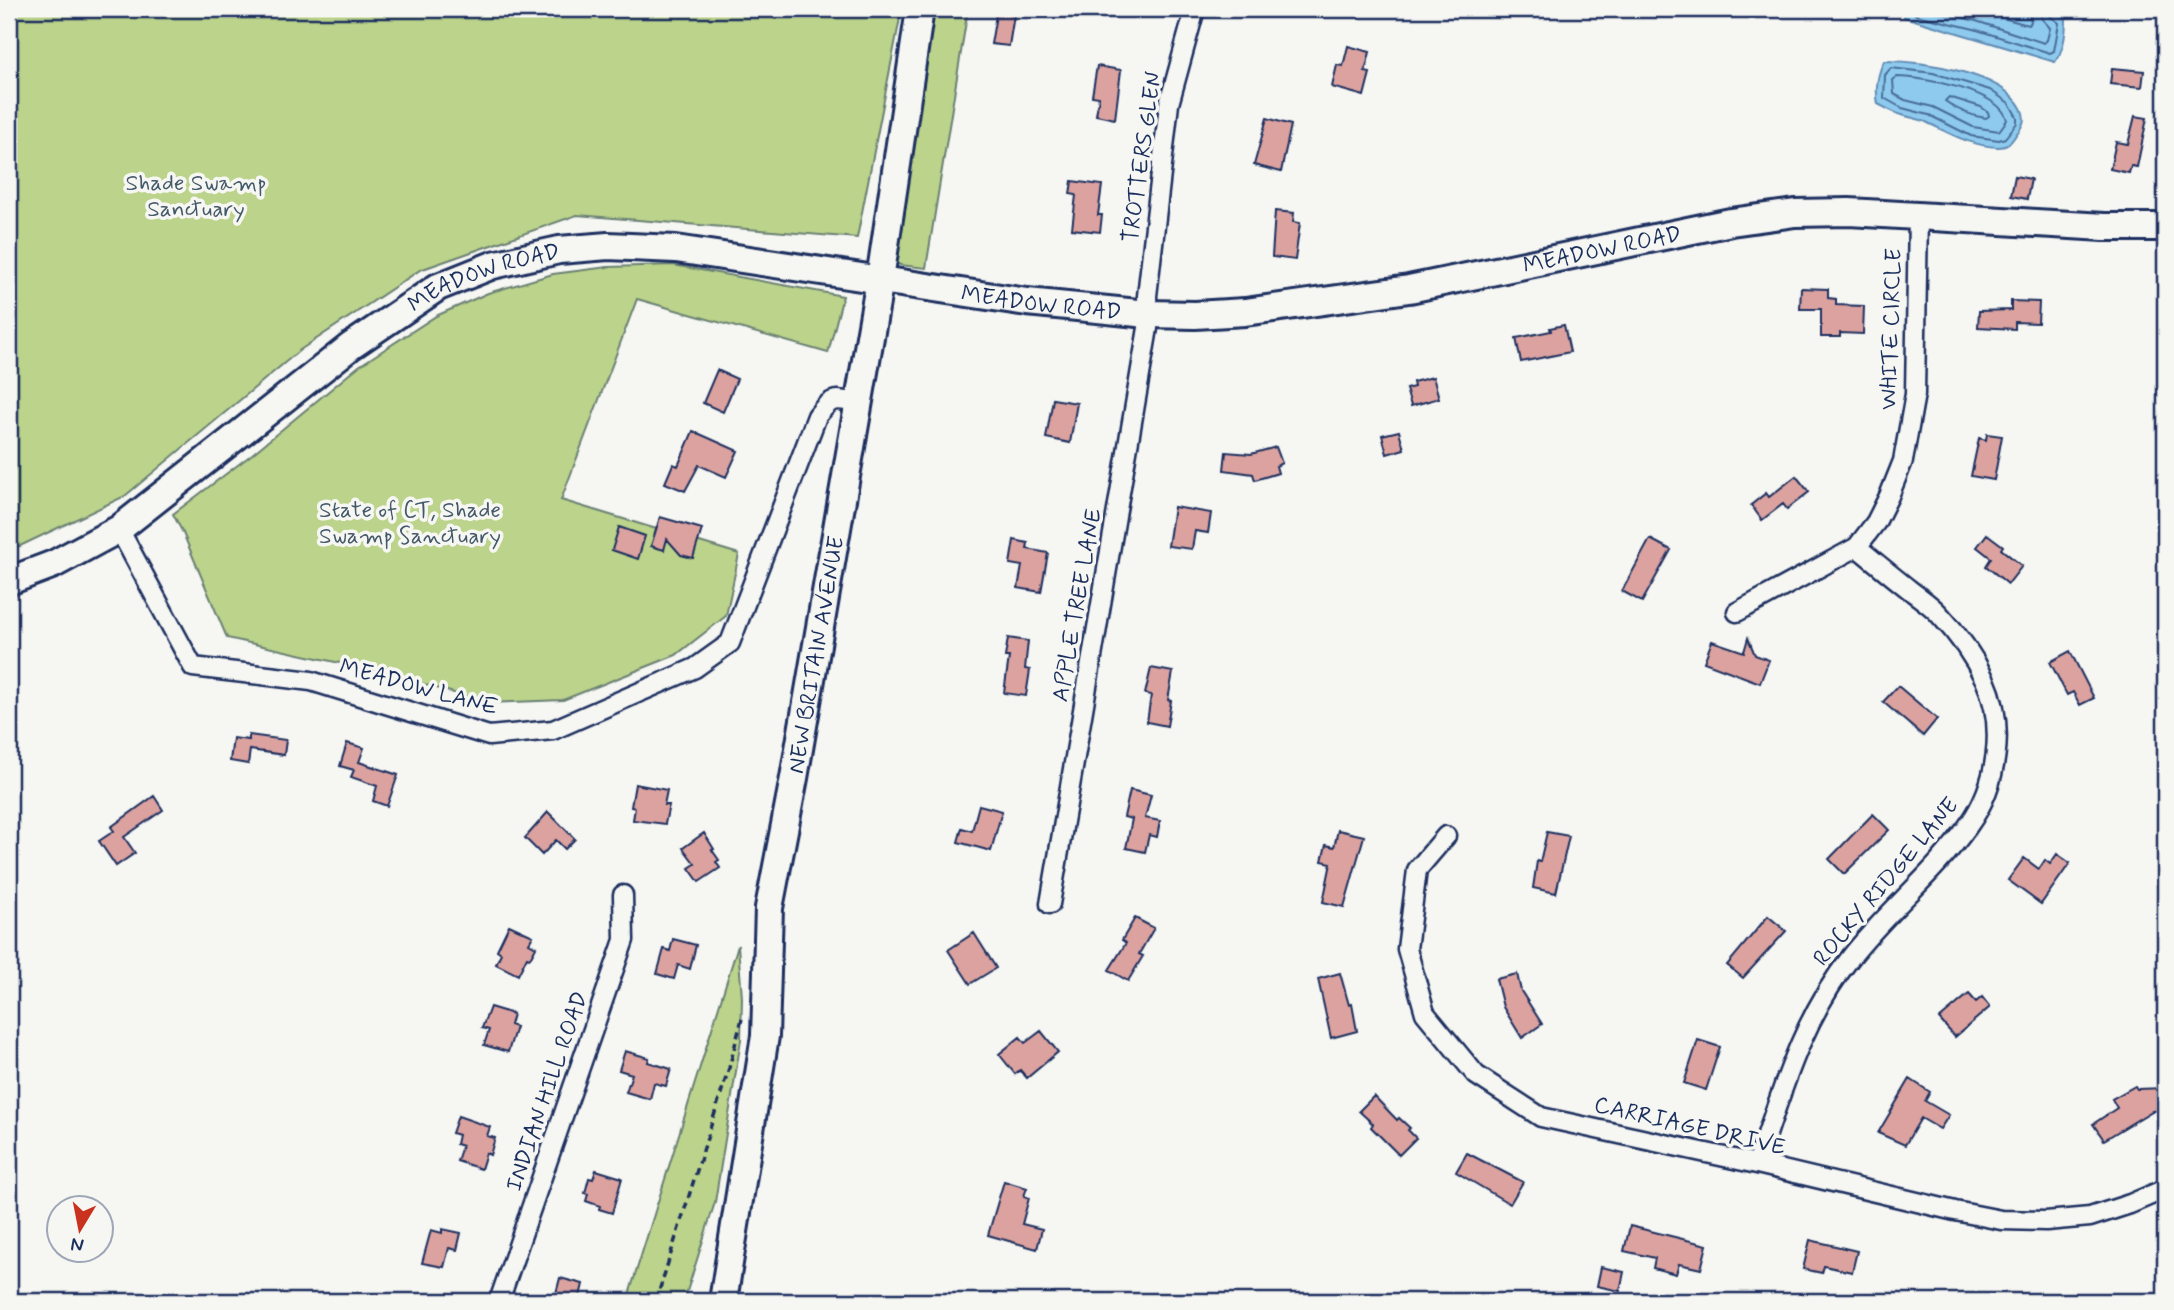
<svg xmlns="http://www.w3.org/2000/svg" width="2174" height="1310" font-family="Mynerve,sans-serif">
<style>
.green{fill:#bbd38a;stroke:#6b8174;stroke-width:2}
.water{fill:#8ecaee;stroke:#608cb4;stroke-width:2}
.lines{fill:none;stroke-linecap:round;stroke-linejoin:round}
.shore{stroke:#496d98;stroke-width:2}
.building{fill:#dca29f;stroke:#1b2f5e;stroke-width:2}
.street-casing{stroke:#1b2f5e;stroke-width:23}
.secondary-casing{stroke:#1b2f5e;stroke-width:32}
.path{stroke:#1b2f5e;stroke-width:3.5;stroke-dasharray:7 5;stroke-linecap:butt}
.street{stroke:#f6f6f2;stroke-width:18}
.secondary{stroke:#f6f6f2;stroke-width:26}
.labels{text-anchor:middle;stroke-width:7;stroke-linejoin:round;paint-order:stroke}
.street-label{font-size:23px;fill:#1b2f5e;stroke:#f6f6f2}
.park-label{font-size:23px;fill:#435869;stroke:#f6f6f2}
</style>
<rect width="100%" height="100%" fill="#f6f6f2"/>
<filter id="ink" filterUnits="userSpaceOnUse"><feTurbulence type="fractalNoise" baseFrequency=".0143" numOctaves="2"/><feDisplacementMap in="SourceGraphic" scale="14" xChannelSelector="R" yChannelSelector="G"/><feConvolveMatrix kernelMatrix="1 2 1 2 8 2 1 2 1" color-interpolation-filters="sRGB"/></filter>
<g filter="url(#ink)">
<path class="green" d="M9,9H890L901,13L857,238L577,215L420,270L300,350L125,496L20,546L9,548Z
M933,9H968L926,268L900,265L895,262Z
M673,265L843,296L828,353L637,299L561,500L739,554L726,616L676,655L563,700L488,703L385,673L227,638L183,533L173,514L251,455L359,366L436,316L488,293L553,274L608,267Z
M738,945L742,998L741,1040L715,1202L684,1301H627Z"/>
<path class="water" d="M1903,9H2050L2066,18C2066,32 2064,50 2055,62L1904,17Z
M1884,61C1921,61 2002,72 2021,108C2026,118 2024,124 2018,132C2012,140 2010,147 1998,147C1971,146 1951,134 1928,123C1920,119 1911,118 1902,115C1894,113 1886,108 1878,104C1875,88 1877,75 1884,61Z"/>
<g class="lines">
<path class="shore" d="M1910,9L1916,15L1974,29L2050,53L2054,51L2059,23L2050,16L2049,9
M1928,9L1976,21L2044,43L2047,40L2050,28L2042,19L2040,9
M1971,9L2028,25L2031,22L2029,9
M1891,68L1933,73L1990,90L2009,103L2017,117V123L2005,138L1999,140L1971,136L1929,115L1902,108L1884,98L1885,75Z
M1897,77C1923,77 2001,91 2007,120L1999,131L1973,127L1933,107L1905,100L1894,94L1893,80Z
M1949,97L1981,107L1988,112L1989,116L1986,118C1971,116 1957,110 1945,101Z"/>
</g>
<path class="building" d="M997,9H1015L1009,46L991,44Z
M1348,46L1370,52L1365,72L1370,73L1364,96L1332,87L1337,65L1343,66Z
M1097,66L1121,70L1115,119L1096,115L1099,97L1092,96Z
M2112,68L2144,71L2142,87L2110,84Z
M2135,116L2147,118L2137,167L2131,166L2129,173L2110,169L2116,142L2128,144Z
M1267,118L1291,125L1281,172L1254,165Z
M2015,176L2031,179L2027,199L2011,196Z
M1072,181L1102,185L1098,215H1102L1100,232L1072,229L1076,195L1070,194Z
M1275,211L1294,213L1293,222L1300,223L1295,260L1272,257Z
M1801,288L1828,289V298L1836,299V305L1864,306L1863,334L1840,333V337H1821V309H1800Z
M2011,301L2039,302L2038,323L2015,322V329L1978,327L1979,311L2011,310Z
M1564,325L1570,352L1521,362L1516,338L1551,331L1550,328Z
M717,370L737,379L723,412L703,403Z
M1433,377L1439,398L1411,406L1406,389L1414,387L1413,382Z
M1053,399L1077,403L1070,443L1046,438Z
M693,431L738,451L726,477L699,465L685,491L665,483L673,464L678,466Z
M1399,431L1404,449L1387,454L1382,435Z
M1987,434L2002,436L1994,480L1971,476L1979,438L1986,440Z
M1276,447L1282,463L1276,466L1278,473L1255,480L1253,474L1224,470L1226,452L1251,454Z
M1796,476L1809,492L1787,509L1783,504L1762,520L1751,505L1766,493L1769,497Z
M1174,507L1211,513L1208,533L1195,531L1192,549L1168,546Z
M660,517L702,529L693,558L681,555L667,539L664,550L651,546Z
M619,527L645,536L638,559L612,550Z
M1987,534L2003,546L2001,549L2022,566L2008,584L1986,566L1991,558L1977,547Z
M1650,539L1671,550L1642,602L1622,591Z
M1014,540L1028,543L1027,549L1048,553L1041,592L1018,588L1022,566L1010,564Z
M1008,638L1028,641L1025,669L1030,670L1026,696L1004,693L1009,657H1005Z
M1748,638L1755,655L1769,660L1760,683L1704,662L1712,641L1744,652Z
M2070,651L2094,698L2080,705L2073,692L2067,695L2050,662Z
M1151,668L1173,672L1168,700L1171,701L1167,726L1147,722L1151,695L1145,694Z
M1898,686L1937,719L1923,736L1883,702Z
M249,735L286,740L284,755L250,750L248,764L230,761L233,738L249,740Z
M347,743L364,748L359,762L398,775L387,806L373,801L377,786L351,777L354,770L340,766Z
M635,784L667,790L664,805H669L665,824L633,820L635,808L631,807Z
M1130,790L1151,795L1145,818L1160,821L1157,837L1149,835L1145,852L1126,848L1132,819L1124,817Z
M154,796L163,810L124,837L135,853L116,866L99,841L114,831L111,827Z
M979,805L1002,811L991,851L958,842L962,828L972,831Z
M548,812L575,839L565,849L556,840L542,855L525,838Z
M1873,814L1889,830L1844,874L1829,859Z
M1338,830L1364,836L1344,907L1323,902L1331,863L1322,861L1326,845L1334,847Z
M1547,832L1569,836L1556,893L1533,888L1537,861L1540,862Z
M704,833L714,849L712,850L719,860L716,862L720,868L699,882L689,868L695,864L683,848Z
M2057,854L2070,863L2041,904L2008,880L2024,858L2039,869L2045,860L2050,864Z
M1768,916L1786,931L1743,978L1727,965Z
M1135,918L1154,928L1139,954L1143,956L1128,981L1109,970L1126,943L1122,940Z
M509,925L533,936L529,943L536,947L530,958L527,957L518,975L496,964L501,953L497,950Z
M974,933L996,968L970,984L948,950Z
M673,939L696,945L690,969L678,965L674,979L657,974L664,949L670,951Z
M1340,973L1349,1005L1352,1004L1357,1031L1331,1038L1318,979Z
M1517,974L1521,991L1542,1024L1522,1038L1503,1007L1496,979Z
M1969,994L1976,1002L1982,997L1990,1007L1955,1037L1939,1019Z
M490,1007L513,1014L510,1025L516,1027L508,1052L484,1045L489,1030L482,1028Z
M1041,1031L1058,1052L1027,1078L1020,1070L1015,1074L999,1054L1020,1037L1025,1043Z
M1698,1040L1720,1047L1706,1090L1684,1083Z
M625,1051L649,1058L648,1062L671,1069L666,1086L654,1083L650,1099L626,1092L632,1074L619,1070Z
M1910,1079L1930,1092L1925,1101L1949,1115L1940,1129L1921,1118L1905,1145L1878,1133Z
M2135,1086L2137,1089L2165,1088V1110L2152,1111L2104,1140L2093,1124L2117,1108L2112,1099Z
M1374,1096L1397,1120L1399,1118L1410,1128L1408,1130L1416,1138L1399,1155L1371,1127L1373,1124L1359,1111Z
M458,1116L490,1127L487,1136L495,1138L490,1155L486,1153L481,1169L457,1161L462,1146L456,1144L458,1135L452,1133Z
M1467,1153L1523,1182L1510,1204L1456,1172Z
M596,1170L622,1178L612,1213L599,1209L600,1206L586,1201L588,1194L585,1193L589,1178L593,1179Z
M1004,1181L1027,1188L1024,1196L1029,1198L1022,1224L1042,1229L1037,1249L988,1235Z
M1630,1226L1707,1245L1701,1269L1679,1264L1676,1274L1653,1268L1655,1258L1624,1251Z
M442,1229L461,1233L457,1250L449,1248L444,1267L422,1263L431,1230L442,1233Z
M1810,1240L1857,1251L1852,1272L1824,1266L1822,1273L1803,1269Z
M1601,1267L1624,1272L1620,1291L1597,1286Z
M560,1278L583,1284L579,1301H554Z"/>
<g class="lines">
<g class="street-casing">
<path id="street" d="M119,529L193,667L311,681L489,736L553,730L695,668L730,643L817,416C833,396 833,399 858,403
M1737,612L1857,547L1876,522L1889,496L1903,461L1915,394L1918,216
M1446,836L1417,870L1407,949L1425,1013L1476,1075L1541,1117L1757,1164L1955,1211L2001,1220L2046,1221L2090,1217L2130,1204L2165,1189
M1050,904L1148,328L1147,296L1169,104L1195,9
M1757,1164C1782,1091 1802,1019 1851,957C1887,911 1934,874 1968,826C1998,785 2006,726 1985,680C1974,657 1956,632 1939,614C1931,605 1920,598 1910,590C1892,576 1874,561 1857,547
M499,1301L624,940L623,895"/>
</g>
<g class="secondary-casing">
<g id="secondary">
<path id="s1" d="M9,581L54,564L119,529L351,346L438,287L493,265L559,250L608,246L676,249L1027,302L1148,314L1195,315L1245,312L1409,289L1731,222L1795,213L1849,212L2104,227H2165"/>
<path id="s2" d="M723,1301L765,1036L769,908L794,778L880,279L920,9"/>
</g>
</g>
<path class="path" d="M656,1301L729,1068L743,1015"/>
<use href="#street" class="street"/>
<use href="#secondary" class="secondary"/>
</g>
</g>
<g class="labels">
<g class="street-label">
<text transform="translate(1141 157) rotate(-82)" y="8">TROTTERS GLEN</text>
<text dy="8" stroke="none"><textPath href="#s1" startOffset="1703">MEADOW ROAD</textPath></text>
<text dy="8" stroke="none"><textPath href="#s1" startOffset="569">MEADOW ROAD</textPath></text>
<text dy="8" stroke="none"><textPath href="#s1" startOffset="1136">MEADOW ROAD</textPath></text>
<text transform="translate(1890 329) rotate(-88)" y="8">WHITE CIRCLE</text>
<text transform="translate(1076 605) rotate(-80)" y="8">APPLE TREE LANE</text>
<text dy="8" stroke="none"><textPath href="#s2" startOffset="654">NEW BRITAIN AVENUE</textPath></text>
<text transform="translate(419 686) rotate(15)" y="8">MEADOW LANE</text>
<text transform="translate(1885 881) rotate(-50)" y="8">ROCKY RIDGE LANE</text>
<text transform="translate(546 1091) rotate(-71)" y="8">INDIAN HILL ROAD</text>
<text transform="translate(1690 1125) rotate(13)" y="8">CARRIAGE DRIVE</text>
</g>
<g class="park-label">
<text x="196" y="190">Shade Swamp<tspan x="196" dy="26">Sanctuary</tspan></text>
<text x="410" y="517">State of CT, Shade<tspan x="410" dy="26">Swamp Sanctuary</tspan></text>
</g>
</g>
<rect width="2174" height="1310" fill="none" stroke="#f6f6f2" stroke-width="35"/>
<rect x="18" y="18" width="2139" height="1275" fill="none" stroke="#1b2f5e" stroke-width="2.5" filter="url(#ink)"/>
<g transform="translate(80 1229) rotate(190)"><circle r="33" fill="#f6f6f2" stroke="#9ea6b7" stroke-width="2"/>
<path d="M0-5L12 26L0 18L-12 26Z" fill="#c8321e"/>
<text y="-10" font-size="19" font-weight="bold" text-anchor="middle" fill="#1b2f5e">N</text>
</g>
</svg>
